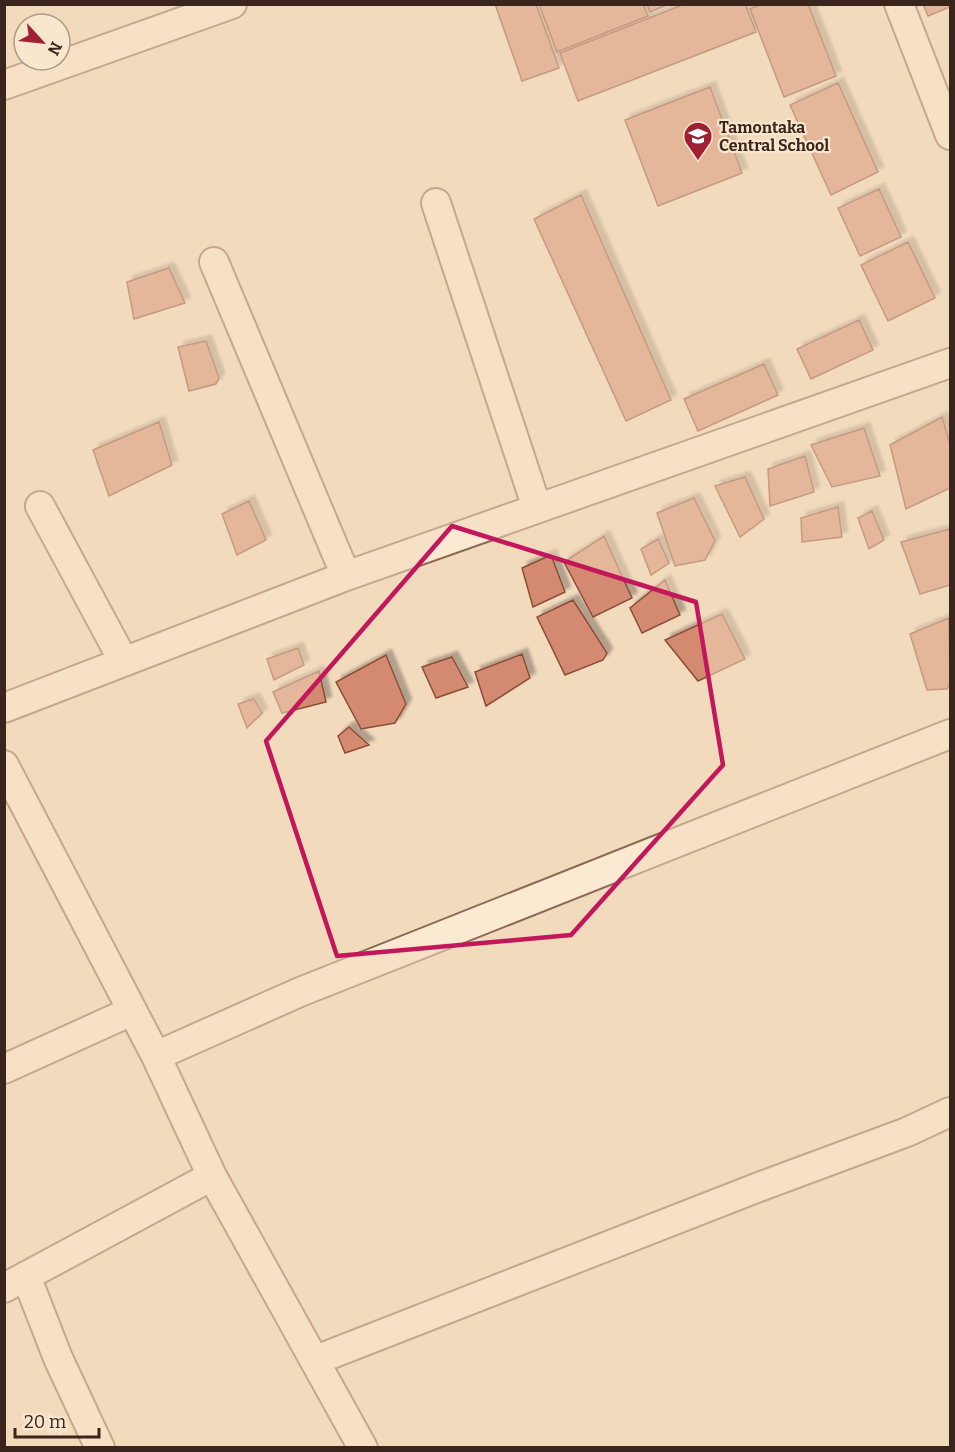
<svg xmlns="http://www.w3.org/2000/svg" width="955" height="1452" font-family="Bitter,serif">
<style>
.building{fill:#d38a6f;stroke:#8c4d38;stroke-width:1.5;filter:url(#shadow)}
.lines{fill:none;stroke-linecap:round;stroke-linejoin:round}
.street-casing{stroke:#8b6955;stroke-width:32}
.street{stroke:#fce9d1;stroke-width:28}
.marked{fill:none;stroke:#c2185b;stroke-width:4.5;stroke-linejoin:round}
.labels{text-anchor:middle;stroke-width:4.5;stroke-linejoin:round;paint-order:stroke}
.poi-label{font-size:16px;font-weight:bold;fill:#39251b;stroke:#f8e6cd;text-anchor:start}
</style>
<defs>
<filter id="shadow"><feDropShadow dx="5.5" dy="-5.5" stdDeviation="1.5" flood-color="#0004"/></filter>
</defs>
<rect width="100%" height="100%" fill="#f2dabd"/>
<path class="building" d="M495,4H536L559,68L522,81Z
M539,4H643L648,16L557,52Z
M647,4H669L650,12Z
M685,4H745L756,32L578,101L560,53Z
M761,4H808L836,76L784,97L750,9Z
M923,4H950V7L928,16Z
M838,83L878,172L831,195L790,105Z
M710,87L742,173L658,206L625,120Z
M879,189L901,237L860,256L838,208Z
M581,195L671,400L626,421L534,219Z
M908,242L935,298L888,321L861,265Z
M169,268L185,303L134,319L127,282Z
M859,320L873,350L811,379L797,349Z
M206,341L219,378L216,384L189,391L178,347Z
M764,364L778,395L698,431L684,399Z
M942,417L950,444V488L906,509L890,445Z
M159,422L172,465L109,496L93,450Z
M864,428L880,476L832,487L811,445Z
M805,456L814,492L770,506L768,469Z
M745,477L764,519L740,537L715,486Z
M694,498L715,541L705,560L675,566L657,513Z
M249,501L266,540L237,555L222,514Z
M838,507L842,537L802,542L801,518Z
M872,511L884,540L869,549L858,518Z
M950,529V585L920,594L901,542Z
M604,536L632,598L593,617L564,562Z
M658,539L669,563L651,575L641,549Z
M551,555L565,592L533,607L522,568Z
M665,580L680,615L642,633L630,608Z
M573,600L607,653L603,660L565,675L537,617Z
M722,614L745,659L698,681L665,640Z
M949,618L950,682L947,689L927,690L910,634Z
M298,648L304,665L274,680L267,659Z
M522,654L530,678L486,706L475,672Z
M386,655L406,704L395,723L361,729L336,682Z
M452,657L468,687L436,698L422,667Z
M319,671L326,702L282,713L273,692Z
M254,699L262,713L247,728L238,704Z
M349,727L369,745L345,753L338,736Z"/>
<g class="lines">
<g class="street-casing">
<path id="street" d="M899,4L950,135
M4,85L232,4
M436,203L537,508
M214,262L346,576
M40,506L124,662
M4,708L346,576L950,363
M4,765L156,1056L212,1176L363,1448
M156,1056L300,992L950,734
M4,1069L132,1011
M26,1276L58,1358L100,1448
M4,1288L212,1176
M316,1360L759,1187L907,1132L950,1112"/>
</g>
<use href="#street" class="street"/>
</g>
<path d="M0 0H955V1452H0ZM452,526L696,602L723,765L571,935L337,956L266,741Z" fill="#f2dabd" fill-opacity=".55" fill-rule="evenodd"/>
<path class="marked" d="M452,526L696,602L723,765L571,935L337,956L266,741Z"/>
<defs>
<g id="school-pin" transform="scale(1.5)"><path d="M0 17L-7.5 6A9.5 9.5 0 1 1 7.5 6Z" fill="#9f1f33" stroke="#f8e6cd"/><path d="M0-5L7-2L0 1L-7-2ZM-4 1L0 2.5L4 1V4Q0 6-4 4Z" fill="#fff"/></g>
</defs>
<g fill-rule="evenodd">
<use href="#school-pin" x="698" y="136"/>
</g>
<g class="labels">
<g class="poi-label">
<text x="719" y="133">Tamontaka<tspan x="719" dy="18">Central School</tspan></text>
</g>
</g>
<rect width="955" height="1452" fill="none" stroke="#39251b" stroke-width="12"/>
<g transform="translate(42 42) rotate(117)"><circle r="28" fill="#f8e6cd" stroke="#ac9986" stroke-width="1.5"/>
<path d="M0-4.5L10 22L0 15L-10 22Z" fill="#9f1f33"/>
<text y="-9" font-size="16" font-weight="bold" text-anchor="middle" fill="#39251b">N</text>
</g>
<path d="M15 1428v9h84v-9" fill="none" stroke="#39251b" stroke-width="3"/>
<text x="24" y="1428" font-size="18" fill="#39251b" stroke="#f8e6cd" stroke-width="4.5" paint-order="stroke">20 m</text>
</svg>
